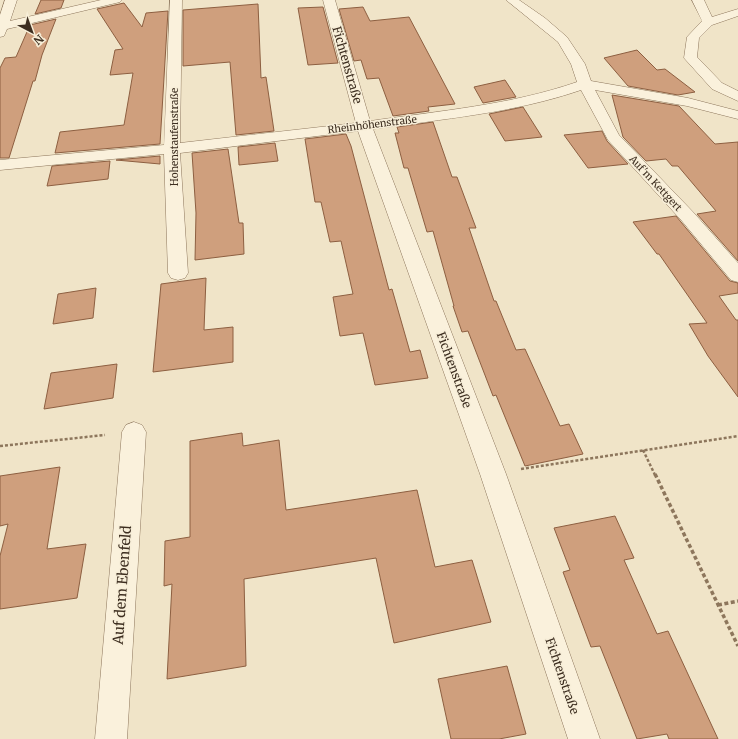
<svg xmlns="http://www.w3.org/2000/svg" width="738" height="739" font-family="Merriweather,serif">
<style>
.building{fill:#cf9f7d;stroke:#8d5f41}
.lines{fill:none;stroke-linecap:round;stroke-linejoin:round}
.street-casing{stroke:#8d765c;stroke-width:1}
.path-far1{stroke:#8d765c;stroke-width:2.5;stroke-dasharray:3 2;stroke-linecap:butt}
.path{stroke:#8d765c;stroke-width:3.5;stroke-dasharray:4 2.5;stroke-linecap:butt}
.street{fill:#faf1dc;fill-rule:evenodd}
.labels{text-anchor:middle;stroke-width:3;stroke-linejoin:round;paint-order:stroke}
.far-street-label{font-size:10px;fill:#3d2e20;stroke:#f7eed8}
.street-label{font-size:12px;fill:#3d2e20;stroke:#f7eed8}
.near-street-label{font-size:14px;fill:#3d2e20;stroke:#f7eed8}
</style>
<rect width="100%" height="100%" fill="#f0e4c8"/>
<path class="building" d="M41,0H64L61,8L35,14Z
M124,3L142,27L146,13L168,11L160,144L55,153L60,132L124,125L133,73L110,75L115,50L123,49L97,9Z
M258,4L261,78L266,77L274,131L236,135L230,62L183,66V10Z
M323,7L338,63L308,65L298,8Z
M363,7L370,21L409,17L455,104L428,107L429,111L393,116L379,78L367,79L361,60L354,61L339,9Z
M56,19L42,55L35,81H33L9,158H0V68L5,58L16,57L30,25Z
M637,50L657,70L665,69L695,92L678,95L628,86L604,58Z
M505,80L516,97L483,103L474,87Z
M612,95L679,106L715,144L738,142V261L697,214L716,211L678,166H672L666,159L646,161L623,137Z
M523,107L542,137L505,141L489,114Z
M433,122L452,177H457L476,228H469L494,301H496L516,350L525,349L560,426L569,424L583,454L525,466L496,395L493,396L468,331L462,332L453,306H454L433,231L427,232L408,168H404L395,133H399L397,127Z
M602,131L607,141L628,164L588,168L564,135Z
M346,134L351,146L389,290L392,289L410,352L420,350L428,378L375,385L363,333L340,336L333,297L353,294L341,241L330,242L321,202H315L305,139Z
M275,143L278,161L239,165L238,147Z
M228,149L239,223H243L244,254L195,260L196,213L192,153Z
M160,156V164L116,160Z
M110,161L108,179L47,186L52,166Z
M676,216L730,281L738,283V293L719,296L736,320H738V397L708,356L689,324L707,323L659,254H657L633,222Z
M206,278L204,330L233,327V362L153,372L161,284Z
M96,288L93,318L53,324L58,294Z
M117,364L113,398L44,409L51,373Z
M242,433L243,446L279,440L286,510L417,490L435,567L472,560L491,622L394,643L376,558L244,579L246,666L167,679L172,584L164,586L165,541L190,537V441Z
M60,467L47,549L86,544L77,598L0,609V556L8,524L0,526V476Z
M615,516L634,558L624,560L657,634L668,631L718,739H669L667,734L637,739L600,646L591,647L563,572L570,570L554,528Z
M507,666L526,734L499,739H451L438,679Z"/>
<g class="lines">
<g class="street-casing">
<path id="street" d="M5,0H17L10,21L101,0H122L120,2L7,29L4,36L0,37V15Z
M170,0H182L180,143L356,123L323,0H335L370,121C439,111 511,105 577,82L571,64L558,42L506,0H519L545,18L567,37L585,64L591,81L688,98L738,111V119L687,106L595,90L619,135L694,213L738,263V282L731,280L682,221L608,140L581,90C514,113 442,119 373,129L506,474L600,739H568L480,474L358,131L180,153L188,273L185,278L178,280L171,278L168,273L164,154L0,170V160L164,145Z
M692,0H704L712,17L738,9V16L712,25L699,38L697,57L722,83L738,91V101L712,89L684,58L687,37L702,21Z
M134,422L142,425L146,432L127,739H95L122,432L126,425Z"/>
</g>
<path class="path-far1" d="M0,446L105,435
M643,450L655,475
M521,469L738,436"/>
<path class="path" d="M655,474L738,646
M718,605L738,601"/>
<use href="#street" class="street"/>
</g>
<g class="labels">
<g class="far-street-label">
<text transform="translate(372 124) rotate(-7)" y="4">Rheinhöhenstraße</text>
<text transform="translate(174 137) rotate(-90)" y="4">Hohenstaufenstraße</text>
<text transform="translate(656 183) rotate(47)" y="4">Auf'm Kettgert</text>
</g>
<g class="street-label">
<text transform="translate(347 65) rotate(74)" y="4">Fichtenstraße</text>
<text transform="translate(454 370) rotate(70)" y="4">Fichtenstraße</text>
<text transform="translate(562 676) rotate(71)" y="4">Fichtenstraße</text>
</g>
<g class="near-street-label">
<text transform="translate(122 585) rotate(-86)" y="5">Auf dem Ebenfeld</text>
</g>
</g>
<g transform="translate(32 32) rotate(139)" stroke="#f7eed8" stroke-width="3" paint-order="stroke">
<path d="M0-3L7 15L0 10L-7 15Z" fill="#3d2e20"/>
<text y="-6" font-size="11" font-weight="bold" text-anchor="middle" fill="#3d2e20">N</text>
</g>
</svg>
